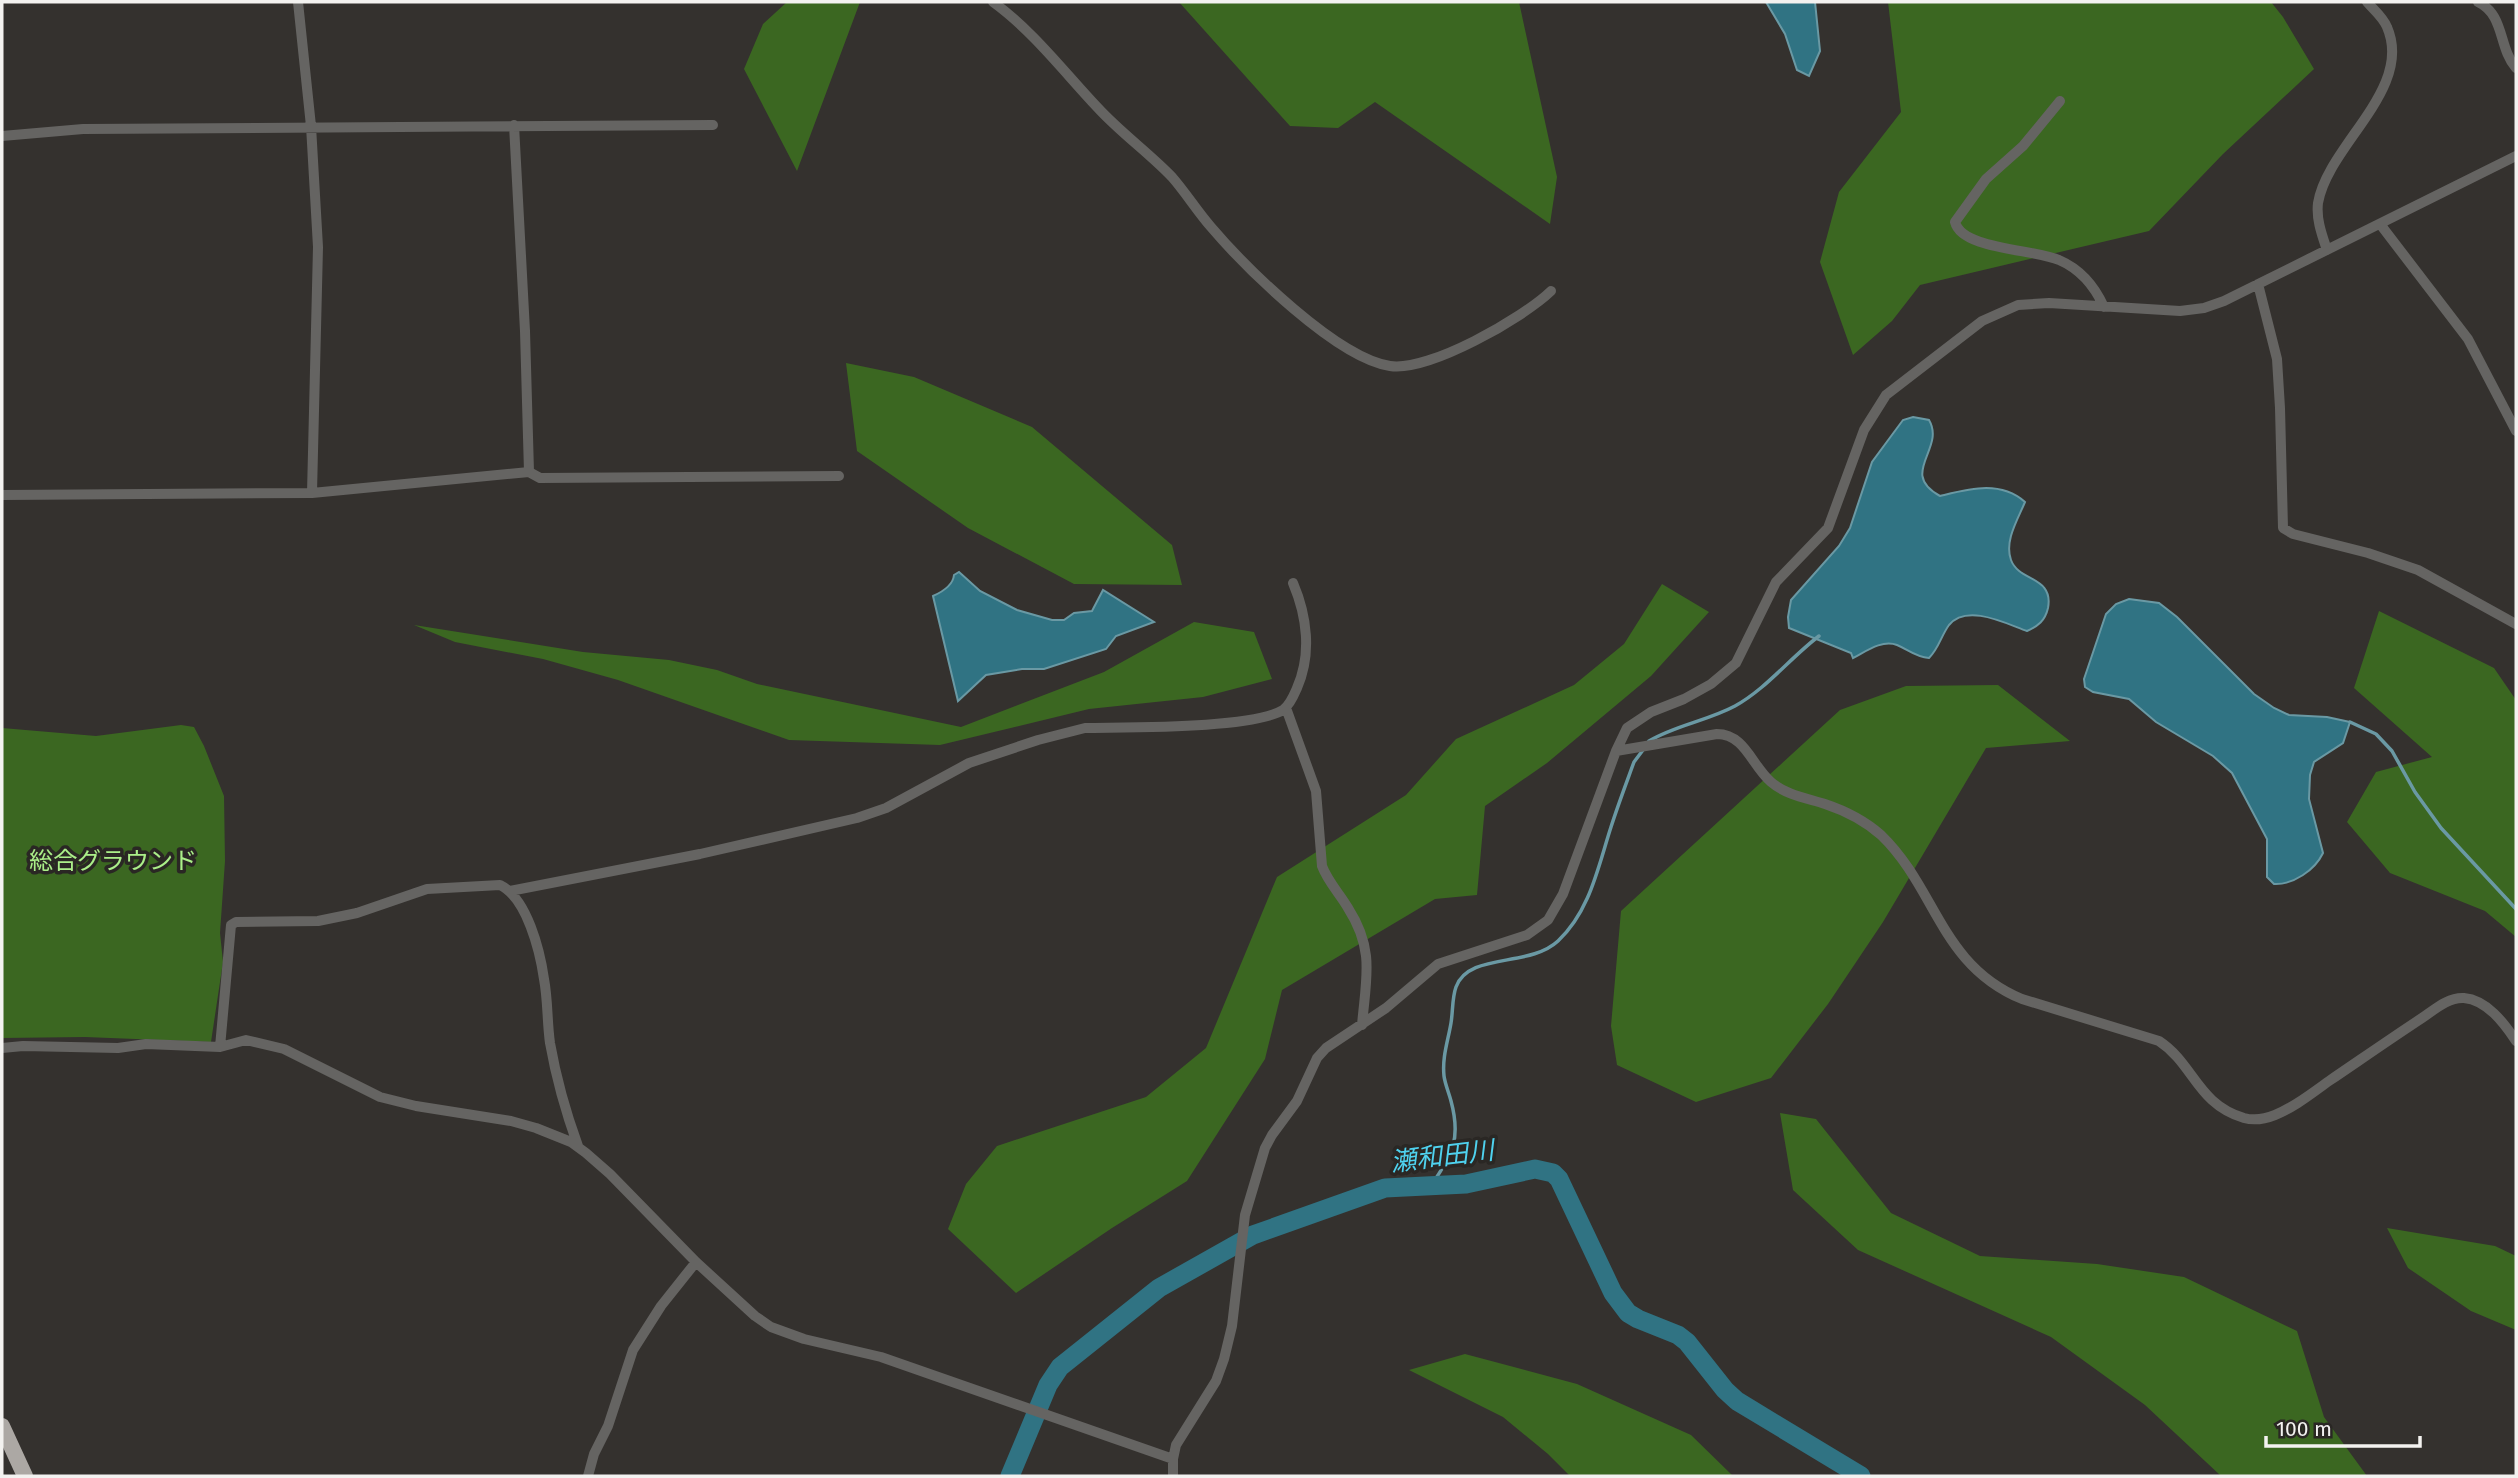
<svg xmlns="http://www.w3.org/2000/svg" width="2518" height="1478" font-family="'Fira Sans','Noto Sans JP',sans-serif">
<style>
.green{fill:#3b6721}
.water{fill:#307383;stroke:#6a99a4;stroke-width:2}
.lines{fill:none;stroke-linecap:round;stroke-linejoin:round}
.stream{stroke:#6a99a4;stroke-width:3.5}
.river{stroke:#307383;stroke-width:19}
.minor{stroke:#656462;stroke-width:10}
.highway{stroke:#aca8a4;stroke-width:16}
.labels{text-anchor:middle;stroke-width:7;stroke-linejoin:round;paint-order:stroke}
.park-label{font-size:24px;fill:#abef89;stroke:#2a2724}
.water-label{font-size:26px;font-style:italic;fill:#4fd2ef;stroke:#2a2724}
</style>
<rect width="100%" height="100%" fill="#34312e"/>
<path class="green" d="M787,2H860L797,171L744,69L763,24Z
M1179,2H1519L1557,177L1550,224L1375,102L1338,128L1290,126Z
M1888,2H2271L2283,17L2314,69L2223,154L2149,231L1920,285L1892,321L1853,355L1820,262L1839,192L1901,112Z
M846,363L914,377L1032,427L1172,545L1182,585L1074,584L968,528L857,451Z
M1662,584L1709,612L1651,676L1547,763L1485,806L1477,895L1435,899L1282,990L1265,1059L1187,1181L1112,1228L1016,1293L948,1229L966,1184L997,1146L1146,1097L1206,1048L1277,877L1406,795L1456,739L1574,685L1624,644Z
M2379,611L2494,668L2516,700V937L2485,911L2390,873L2347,822L2376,772L2432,757L2354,688Z
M1194,622L1254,632L1272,679L1203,697L1089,709L940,745L789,740L618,680L543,659L455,642L414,625L583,652L669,660L717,670L757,684L961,727L1104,672Z
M1998,685L2070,741L1986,748L1883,922L1828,1004L1771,1078L1696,1102L1617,1065L1611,1026L1621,911L1840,710L1906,686Z
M181,725L194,727L204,746L224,796L225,861L220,933L223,962L211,1042L85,1037L2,1038V728L96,736Z
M1780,1113L1816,1119L1891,1213L1980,1256L2097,1264L2184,1277L2297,1331L2324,1417L2367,1476H2221L2145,1405L2051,1337L1858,1250L1793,1190Z
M2387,1228L2495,1246L2516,1256V1330L2471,1311L2408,1268Z
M1465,1354L1577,1384L1691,1435L1733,1476H1570L1548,1454L1503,1417L1409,1370Z"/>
<path class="water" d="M1766,2H1815L1820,51L1809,76L1797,70L1785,34Z
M1913,417L1929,420C1946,449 1898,473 1940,496C1969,489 2000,480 2025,502C2018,519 2004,541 2011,560C2019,582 2054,576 2048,608C2045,621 2038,626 2027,631C2007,624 1967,603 1949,625C1941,636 1939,648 1929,658C1915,657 1909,650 1897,645C1882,639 1865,652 1853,658L1851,653L1789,628L1788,617L1791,600L1839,546L1850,528L1872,462L1903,420Z
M959,572L980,591L1017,610L1052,620H1064L1074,613L1092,611L1103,590L1154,622L1116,636L1106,649L1044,669H1022L986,675L958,701L933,596C942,592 953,586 954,575Z
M2129,599L2159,603L2177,617L2254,694L2274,708L2289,715L2327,717L2350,722L2343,743L2314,762L2310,775L2309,799L2323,853C2315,870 2293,885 2274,884L2267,877V839L2232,773L2213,756L2156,722L2129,699L2093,692L2085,687L2084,679L2106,614L2116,604Z"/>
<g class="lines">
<path class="stream" d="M2350,722L2376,734L2392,751L2415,792L2441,828L2516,909
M1649,741C1676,725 1707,721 1735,706C1766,689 1790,658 1819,636
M1432,1184C1453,1154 1461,1138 1451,1101C1449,1093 1445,1084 1444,1076C1442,1057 1448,1041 1451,1023C1453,1011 1452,998 1456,987C1469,952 1529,968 1558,941C1590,911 1598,867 1611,827C1618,805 1626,784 1634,762L1643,750"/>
<path class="river" d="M1010,1476L1048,1385L1060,1367L1159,1288L1253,1235L1385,1188L1466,1184L1535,1169L1553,1173L1559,1179L1613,1293L1628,1313L1638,1319L1678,1335L1687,1342L1725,1390L1737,1401L1861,1476"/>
<path class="minor" d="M298,2L311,126L318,247L312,493
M993,2C1033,31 1064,72 1098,108C1121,133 1149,153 1172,177C1186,193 1197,211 1211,227C1246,268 1337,358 1390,366C1429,372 1523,318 1551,291
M2478,2C2505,15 2498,47 2516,68
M2060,101L2023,146L1986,179L1955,222C1962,250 2035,249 2059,260C2080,269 2095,287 2104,307
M514,125L525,331L529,472
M2,136L83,129L713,125
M2380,224L2468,339L2516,431
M2327,250C2322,235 2316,219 2318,203C2328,145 2414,89 2387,27C2383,17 2374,10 2367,2
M2258,284L2277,359L2280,408L2283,528L2293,534L2368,553L2418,570L2516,624
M2,495L312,493L529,472L540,478L839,476
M1286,708L1316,791L1322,866C1328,882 1340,894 1348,908C1375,950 1366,978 1362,1025
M1616,751L1717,734C1745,734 1752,766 1771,782C1786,795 1806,798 1825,804C1846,811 1864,820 1881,835C1937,889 1940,965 2022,999L2159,1041C2194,1064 2197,1104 2244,1118C2255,1121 2265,1119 2275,1115C2295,1107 2312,1093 2329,1081C2360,1060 2390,1039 2422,1018C2434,1010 2448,997 2464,998C2487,1000 2504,1023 2516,1041
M510,891L700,854L857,818L886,808L969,763L1038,740L1085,728C1127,727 1252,729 1283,710C1290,705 1294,695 1297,688C1312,654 1307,616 1293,583
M220,1047L231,925L236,922L318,921L357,913L427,889L500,885C527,898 540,951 544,979C548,1000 547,1022 550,1043C556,1077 566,1113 578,1146
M2,1048L23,1046L118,1048L146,1044L220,1047L246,1040L284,1049L380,1097L416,1106L511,1121L536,1128L571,1142L586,1153L610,1174L696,1262L755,1316L771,1327L804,1339L881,1357L1173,1459
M588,1476L594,1454L608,1426L633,1350L661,1306L696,1262
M1173,1476V1459L1176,1445L1216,1381L1224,1359L1232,1326L1245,1215L1265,1148L1272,1135L1297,1101L1317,1058L1326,1048L1386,1008L1438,964L1527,935L1548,920L1563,894L1616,751L1627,728L1651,712L1684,699L1711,684L1736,663L1776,582L1828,528L1864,430L1886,395L1982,321L2018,305L2049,303L2180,311L2204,308L2224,301L2516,156"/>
<path class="highway" d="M2,1426L25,1476"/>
</g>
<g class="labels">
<g class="park-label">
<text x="113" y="869">総合グラウンド</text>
</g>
<g class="water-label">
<text transform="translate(1442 1156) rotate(-7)" y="9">瀬和田川</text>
</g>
</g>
<rect width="2518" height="1478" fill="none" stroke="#f3f2f0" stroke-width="7"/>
<path d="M2266 1436v10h154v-10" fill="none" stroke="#f3f2f0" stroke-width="3.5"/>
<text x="2276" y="1436" font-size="21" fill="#f3f2f0" stroke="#2a2724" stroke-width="5" paint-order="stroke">100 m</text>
</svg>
